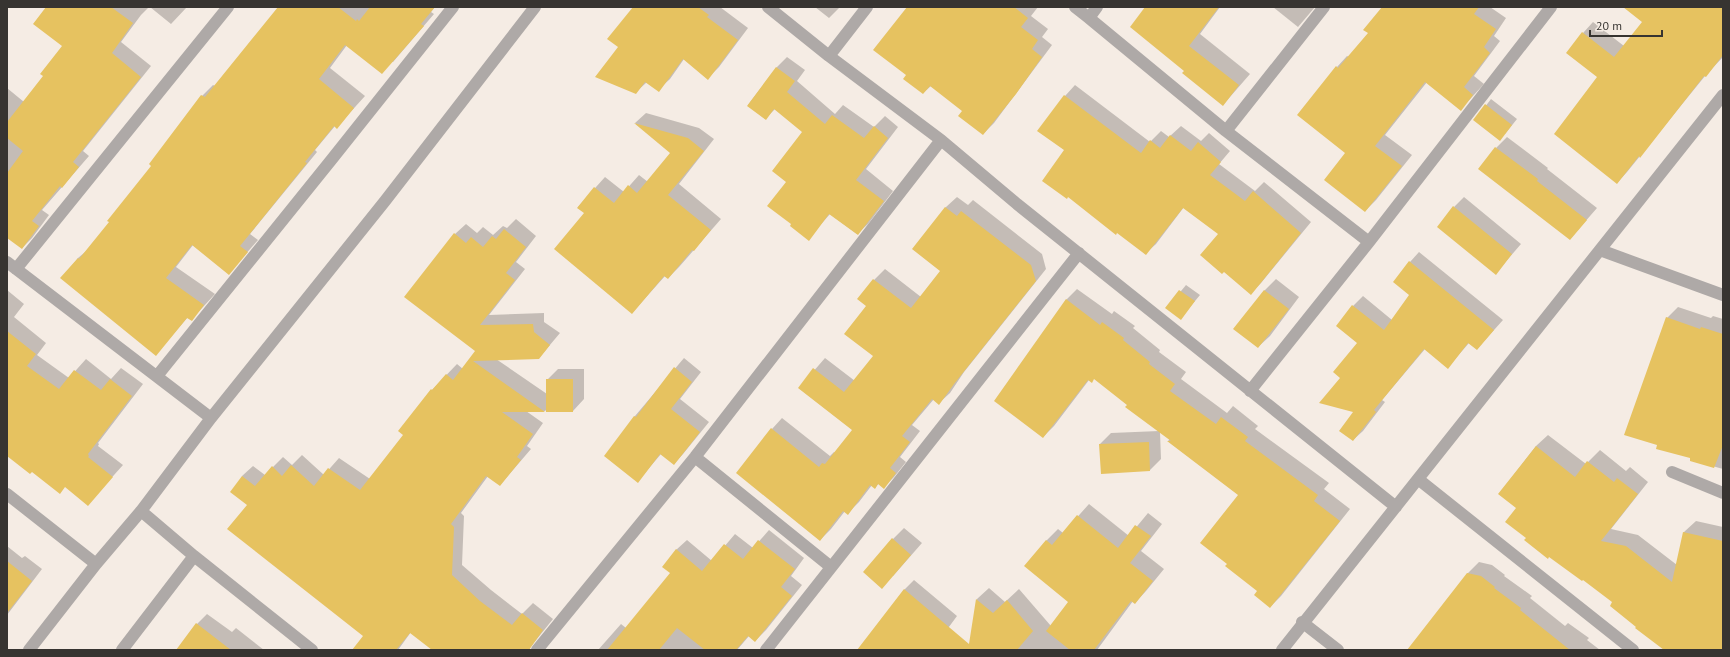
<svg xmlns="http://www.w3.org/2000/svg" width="1730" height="657" font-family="'PT Sans',sans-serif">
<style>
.shadow{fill:#0003}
.building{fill:#e6c260}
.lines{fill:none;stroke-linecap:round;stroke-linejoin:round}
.minor{stroke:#aea9a7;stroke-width:12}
</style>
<rect width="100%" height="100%" fill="#f5ece4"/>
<path class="shadow" d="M47,7H149L141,15L121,42L151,66L83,151L89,156L42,210L49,215L32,238L22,248L7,237V88L24,102L44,76L63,46Z
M150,7H187L171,24Z
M279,7H435L431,12L434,14L393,62L347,45L330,68L365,96L337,127L335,126L315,150L317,152L250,234L258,240L229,273L193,245L176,267L215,294L191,320L188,317L156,354L62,278L78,258L90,248L153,166L202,96L213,85L215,86Z
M635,7H720L748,28L719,67L708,78L684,59L670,79L658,90L647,82L635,93L619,46Z
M815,7H840L829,18Z
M908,7H1038L1031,16L1048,29L1042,37L1052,45L994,123L983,134L964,111L931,86L923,93L907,75Z
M1147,7H1220L1200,34L1250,74L1223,105L1186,70Z
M1273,7H1315L1298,27Z
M1384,7H1490L1506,18L1494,36L1500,41L1474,76L1484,84L1461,109L1427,82L1385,135L1412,155L1376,200L1365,211L1347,153L1337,67L1347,56L1349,57L1369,33Z
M1624,7H1723V57L1705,76L1627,172L1617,183L1599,77L1583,33L1593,22L1624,46L1643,22Z
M787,57L805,70L797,81L835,114L843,105L874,127L885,116L898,127L866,169L893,191L868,224L857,234L830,214L808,239L793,224L787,182L804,132L775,109L765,119L748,105L777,67Z
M1075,85L1150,142L1161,131L1169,137L1181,126L1201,141L1209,133L1230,151L1219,164L1255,191L1264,182L1311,222L1261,283L1251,293L1224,271L1220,234L1184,207L1156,244L1145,254L1065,150L1039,131L1065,96Z
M1491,99L1517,119L1505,134L1475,120Z
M646,113L699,128L714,139L679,184L721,219L679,267L668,278L665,276L632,313L585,213L578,207L605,177L624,192L639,175L648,182L672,153L635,123Z
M1507,137L1548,168L1547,169L1597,208L1570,239L1496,148Z
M957,197L968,205L973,200L1042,254L1046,269L964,372L950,393L939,403L934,399L912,425L920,431L900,457L906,462L894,477L884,487L879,483L875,488L872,485L859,502L848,513L845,511L831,529L820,540L772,429L782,418L830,456L834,452L835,453L853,430L799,388L825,358L855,381L875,356L867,306L874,280L885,269L921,297L941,271L913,249L946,207Z
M1464,197L1521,244L1496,273L1454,207Z
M516,219L536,236L516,262L525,269L489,315L544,313V322L560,333L539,358L496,359L547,394V380L558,369H584V399L573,411L547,409L545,411H526L543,423L527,446L531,449L500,485L488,476L461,513L464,516L462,565L491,590L522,614L533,603L553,619L528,650H434L411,632L398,650H353L364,636L248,505L242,476L253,466L265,475L283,457L292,465L302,455L324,475L339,458L370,479L404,435L399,431L432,390L457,364L463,369L477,351L455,234L466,224L477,233L483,227L493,235L503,226L507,228Z
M1419,252L1503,320L1477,349L1469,343L1448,367L1425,349L1382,400L1385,402L1363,431L1353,440L1355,411L1342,378L1359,343L1353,306L1363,296L1392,320L1411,295L1410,262Z
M1276,279L1299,297L1270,336L1258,347L1235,329L1265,290Z
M1186,285L1200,295L1181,318L1167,308Z
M1077,289L1112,314L1114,311L1135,326L1133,328L1160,350L1159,352L1186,372L1181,379L1227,413L1233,406L1258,426L1255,429L1329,483L1324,489L1350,509L1281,596L1270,607L1258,591L1228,564L1239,495L1168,441L1170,439L1160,432L1161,459L1150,470L1100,444L1111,433L1159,431L1095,378L1089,380L1054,426L1043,437L1066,300Z
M7,290L24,304L14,317L46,343L37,355L69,378L86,359L111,379L121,368L143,384L98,443L99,444L98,446L123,465L88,504L66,486L7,449Z
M1678,307L1711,318L1713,316L1723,319V469L1691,460L1667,318Z
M684,358L701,372L680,399L709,422L683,454L674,464L661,454L638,481L605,456L635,416Z
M1548,435L1586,464L1600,450L1626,471L1630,467L1648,482L1611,529L1638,535L1677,565L1684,532L1696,521L1723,527V650H1666L1637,626L1614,602L1527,537L1518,508L1499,494L1536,446Z
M1089,504L1129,536L1148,513L1162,524L1141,551L1164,569L1146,591L1135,603L1133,601L1097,650H969L977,599L989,588L1005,602L1019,589L1051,626L1070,602L1046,541L1058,529L1063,533Z
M904,528L922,543L893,576V539Z
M769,530L804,558L791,576L802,585L766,630L755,641L749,636L737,650H598L621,624L626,628L672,573L676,550L687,540L712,561L735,534L753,548Z
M7,546L22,558L25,556L42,569L7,615Z
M1479,562L1492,565L1505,575L1504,576L1532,596L1530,598L1565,626L1568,623L1589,638L1587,640L1600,650H1408L1468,573Z
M914,580L957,616L932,650H858L904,590Z
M207,614L232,632L236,628L264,650H177L197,624Z"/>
<path class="building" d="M46,7H111L133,23L112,53L141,77L73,162L79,167L62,188L60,186L32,221L39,226L22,249L7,238V173L23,151L7,138V122L43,76L40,74L62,46L33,24Z
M278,7H338L356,21L357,19L359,21L370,7H435L421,24L424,26L382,74L345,45L319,79L354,108L337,129L334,126L305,162L307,163L240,246L248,252L229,275L192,245L166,278L204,305L192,321L187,318L156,356L60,278L78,258L79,259L109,222L107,221L151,166L149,164L201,95L205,97Z
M633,7H698L709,15L707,17L738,40L708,80L683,59L659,92L645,82L636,94L595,77L618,47L607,39Z
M907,7H1014L1028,18L1021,27L1038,40L1032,49L1042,57L1016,94L983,135L958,116L962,111L930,86L923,94L903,79L906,75L873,50Z
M1145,7H1219L1189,46L1239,85L1223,106L1182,73L1184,71L1130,27Z
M1382,7H1479L1474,14L1496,29L1484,47L1490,53L1464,87L1473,95L1461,111L1425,82L1375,146L1402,166L1365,212L1324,180L1345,153L1297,115L1336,66L1338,68L1368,33L1363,30Z
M1623,7H1723V55L1706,77L1704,76L1640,158L1639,156L1617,184L1554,134L1597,77L1566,53L1582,32L1614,57L1642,22Z
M776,67L795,81L787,92L825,124L832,115L864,138L874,126L888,138L856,180L884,201L858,235L829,214L809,241L790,226L791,224L767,206L786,182L772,171L802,132L774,109L766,120L747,106Z
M1064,95L1141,153L1150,140L1160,148L1170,135L1191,151L1198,142L1221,162L1210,175L1245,201L1253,191L1301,233L1251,295L1224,272L1222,274L1200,255L1218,234L1183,208L1146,255L1117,233L1116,235L1068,197L1067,199L1042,181L1064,150L1037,131Z
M1485,104L1512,125L1500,141L1473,120Z
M634,123L688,138L704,151L668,195L711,230L694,251L692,250L668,279L664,276L632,314L554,249L584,213L577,208L594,187L614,203L628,185L637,193L670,153Z
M1495,147L1538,179L1537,181L1587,220L1570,240L1478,169Z
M1453,206L1512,254L1496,275L1437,227Z
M945,207L957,216L961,211L1031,265L1036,281L954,384L939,405L932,399L902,436L910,442L890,468L896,473L884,489L878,484L875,489L870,485L848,515L843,511L820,541L736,473L771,428L819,467L822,463L825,464L852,430L798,388L813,368L844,392L873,356L844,334L866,306L857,299L873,279L911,308L940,271L912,249Z
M504,229L526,247L506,273L515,280L480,325L533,324L534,332L550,345L539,359L473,361L545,412H502L533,434L517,457L521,460L500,486L486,476L451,524L454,527L452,575L480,601L512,625L522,613L543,630L529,650H432L410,633L396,650H352L363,636L227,529L247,505L230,492L242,476L255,486L272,466L282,476L291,465L314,486L328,468L360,490L403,435L398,431L431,389L432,390L446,374L453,380L475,351L404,297L454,233L466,243L471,237L483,247L492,236L496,239Z
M1409,261L1494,330L1477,350L1468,343L1448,369L1424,349L1374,410L1376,412L1353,441L1339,431L1353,412L1319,403L1340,378L1333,372L1357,343L1336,326L1352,305L1384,330L1409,295L1393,282Z
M1179,290L1195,301L1181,320L1165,308Z
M1264,290L1289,309L1258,348L1233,329Z
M1066,299L1100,325L1102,322L1124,338L1123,340L1150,362L1149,364L1175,384L1170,391L1216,424L1221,417L1248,437L1245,441L1318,495L1314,501L1340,521L1270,608L1254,595L1257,591L1225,566L1227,564L1200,543L1238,495L1167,441H1171L1125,407L1127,405L1094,379L1092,383L1088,380L1043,438L994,401Z
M1666,317L1700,329L1701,327L1723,334V445L1714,468L1690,461V458L1656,449L1657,445L1624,435Z
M7,331L36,354L27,366L59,389L74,370L101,390L110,379L132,396L88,454L89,456L88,457L113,477L88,506L65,487L60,494L32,472L30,474L7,456Z
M674,367L692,382L671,409L700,432L674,465L660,454L638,483L604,456L634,416L636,417Z
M546,379H573V412H546Z
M1149,442L1150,471L1101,474L1099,444Z
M1536,446L1575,477L1587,461L1614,482L1617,478L1638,494L1601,541L1626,546L1672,582L1683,532L1723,541V650H1664L1635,628L1636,627L1610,606L1612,602L1583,580L1582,581L1549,557L1548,559L1524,540L1526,538L1505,522L1516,508L1498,494Z
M1077,515L1118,548L1135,525L1151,536L1130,563L1153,581L1135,604L1131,601L1094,650H1070L1046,631L1068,602L1024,566L1046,540L1052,545Z
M892,538L911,555L882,589L863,572Z
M758,540L795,569L781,587L792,596L755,642L748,636L736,650H705L677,628L659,650H607L670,573L662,567L676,549L702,571L724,544L743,559Z
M7,561L32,581L7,613Z
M1467,573L1481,576L1495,587L1494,588L1521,608L1520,610L1570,650H1407Z
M904,589L969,644L976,599L993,613L1007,600L1033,631L1017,650H857Z
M196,623L231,650H176Z"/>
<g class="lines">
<path class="minor" d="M768,7L829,56L941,140L1017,204L1396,507
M1075,7L1089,18
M1097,7L1089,18L1226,131L1369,242
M829,56L867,7
M1226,131L1324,7
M1600,250L1723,295
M7,262L211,418
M16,269L228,7
M157,376L332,159L453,7
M1250,391L1369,242L1551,7
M695,457L831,567
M1672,472L1723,493
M1418,479L1633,650
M7,494L96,564
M141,511L194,556L312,650
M1302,622L1338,650
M29,650L96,564L141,511L211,418L385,201L535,7
M122,650L194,556
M537,650L695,457L941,140
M766,650L1079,253
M1282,650L1723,95"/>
</g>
<rect width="1730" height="657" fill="none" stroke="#373431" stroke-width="16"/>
<path d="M1590 30v6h72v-6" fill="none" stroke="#373431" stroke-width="2"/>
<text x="1596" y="30" font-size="12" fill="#373431" stroke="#f5ece4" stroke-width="3" paint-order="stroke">20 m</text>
</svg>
